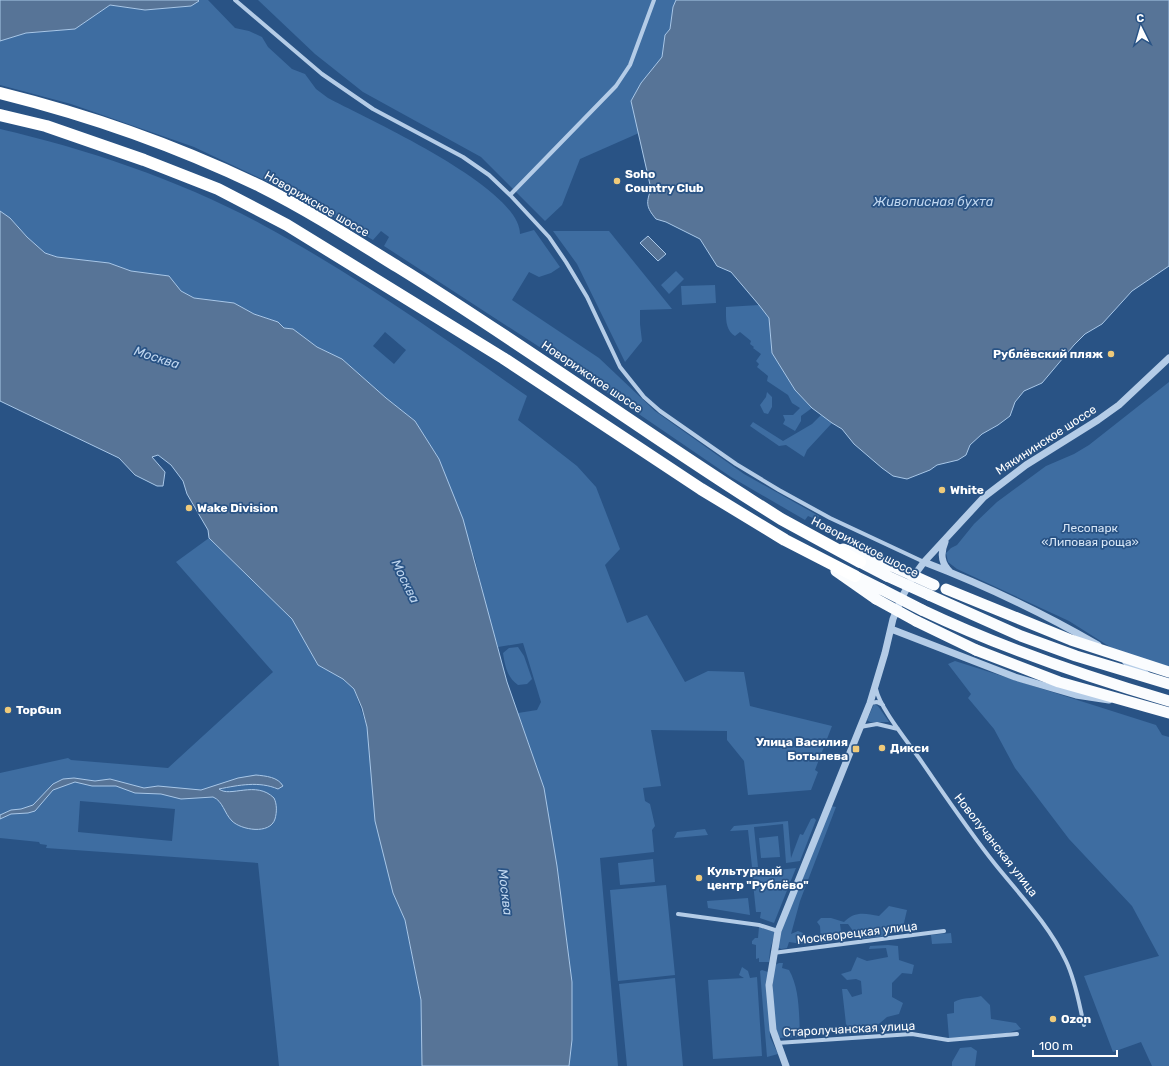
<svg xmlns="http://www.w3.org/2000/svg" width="1169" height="1066" font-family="Rubik,sans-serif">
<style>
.green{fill:#3e6da1;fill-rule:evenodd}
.water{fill:#577497;stroke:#a8c7e8}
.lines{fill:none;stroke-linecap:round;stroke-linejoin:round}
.minor{stroke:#b4cce7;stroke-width:4}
.tertiary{stroke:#b4cce7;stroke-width:7}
.trunk{stroke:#fafcfe;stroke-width:11}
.motorway{stroke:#fff;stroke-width:12}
.trunk-bridge{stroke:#fafcfe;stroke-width:11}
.poi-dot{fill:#efca7a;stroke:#295385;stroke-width:1.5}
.labels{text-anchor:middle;stroke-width:3.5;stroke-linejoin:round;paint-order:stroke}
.poi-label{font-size:12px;font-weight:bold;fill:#fff;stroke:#295385;text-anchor:start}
.street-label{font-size:12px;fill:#fff;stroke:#295385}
.park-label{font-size:12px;fill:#d7e6f6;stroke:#295385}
.water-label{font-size:13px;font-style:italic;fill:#bfd6ef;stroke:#295385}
</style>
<rect width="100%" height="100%" fill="#295385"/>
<path class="green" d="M198,0H208L235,28L249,31L262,37L268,47L292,69L305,74L316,89L328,98C367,119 520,187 520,234L534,230L560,267L551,273L539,277L529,272L512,300L599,358L655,411L744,474L819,516L817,520L808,516L805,520L731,477L564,363L384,246L389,237L381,231L373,240L296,195L194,147L71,104L0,85V41L26,33L75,29L110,5L145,10L191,6Z
M258,0H676L673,7L670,29L665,35L662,57L641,83L631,101L639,133L580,159L562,205L545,221L481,157L363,92L315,54Z
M0,129C87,149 182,181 261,224C354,274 441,336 527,396L518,420L577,466L596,487L620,549L605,565L627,623L647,615L685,682L708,671L744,672L750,706L832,726L815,770L818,772L811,790L748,795L744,761L727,740V731L651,730L661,786L643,788L645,801L650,804L655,826L652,830L654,852L600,858L618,1066H569L572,1040V982L557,866L544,788L518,713L537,710L541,702L523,643L498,647L488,615L475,559L439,459L415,421L386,398L342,359L317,347L293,329L284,328L278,322L254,314L234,303L194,298L181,291L169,276L131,271L109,263L57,257L45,253L27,237L10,218L0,211ZM385,332L406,350L394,364L373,346Z
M553,231H609L672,309L640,310V324L642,341L625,362L577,264Z
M676,271L684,279L669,294L661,285Z
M715,285L716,303L682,305L681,286Z
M759,305L769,318L772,353L795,390L812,408L801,416V421L795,431L783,424L785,420L783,415H793L800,408L792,403L788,395L767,381L768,376L757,367L759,364L756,361L761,354L753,348L754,347L750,344L751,341L740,332L735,336C725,330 726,318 726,307Z
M1169,382V667L1118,652L1069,621L957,569L948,562L946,553L951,548L957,545L974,524L997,502L1046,466L1074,454L1089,445Z
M767,392L772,397V407L768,414L764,413L760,405L766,397Z
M821,415L832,423L807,450L804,457L786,445L779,446L750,426L753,422L783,441L812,424Z
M209,538L292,619L318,665L343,679L354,689L367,727L393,893L405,920L421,1000L422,1066H279L258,863L46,848L47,845L40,844L39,842L0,838V773L68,758L71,760L168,768L273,672L176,562ZM80,801L175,809L172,841L78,832Z
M518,647L524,656L532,679L527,684L518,685C507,677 505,666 503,653L509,648Z
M955,661L1156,725L1162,735L1169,737V1066H1152L1141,1042L1113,1052L1084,976L1159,956L1132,906L1069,839L1015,768L994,729L968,698L971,694L948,664Z
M874,704L878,706L889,722H870L867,720Z
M831,806L836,807L800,901L791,934L798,931L803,933L807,940L802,944L789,942L787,948L781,949L777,947L778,937Z
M814,818L816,820L800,861L786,863L783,824L754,827L758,867H752L748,830L730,831L734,826L788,821L791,858L800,834L803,835L811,819Z
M705,829L708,835L674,838L677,832Z
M778,836L780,857L761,858L759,838Z
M653,859L655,882L620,885L618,863Z
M796,868L774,923L760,918L761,912H756L752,873Z
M666,885L675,975L618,981L610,890Z
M748,898L750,915L708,908L707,901Z
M889,906L907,910L903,927L886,936L859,939L848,924H840L842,939L825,943L821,942L820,926L817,922L821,918H831L844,922C854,911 865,913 879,916Z
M759,927L775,932L770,950L769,962H759V958L756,959V945L752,944V941L755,938H758Z
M951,933L952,943L932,944L931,935Z
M888,945L898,946L899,960L914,965L912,974L902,973L892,983V997L903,1003L899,1014L887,1017L873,1029H850L846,1024L842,989H847L852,997L862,994L861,981L856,979L847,980L841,974L851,971L857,957L867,961L888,957L886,948L869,949L870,946Z
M779,963H783L782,968L789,970C800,989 799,1016 800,1037L778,1038C769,1016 772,987 775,965Z
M742,967L748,971L750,978L757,977L762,1056L713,1059L708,980L744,978L739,975Z
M762,970L768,972L770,1037L778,1054L767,1057L760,971Z
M675,978L683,1066H627L619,984Z
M981,996L990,1005L991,1019L1016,1023L1021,1029L1007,1033L949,1038L947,1014L954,1013V1002C962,997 971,999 981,996Z
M971,1047L977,1051L975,1066H952V1062L960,1048Z"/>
<path class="water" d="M0,0H198L199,1L191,6L145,10L110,5L75,29L26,33L0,41Z
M676,0H1169V266L1132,291L1102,324L1085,334L1074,345L1042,383L1024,391L1015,402L1010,416L998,425L982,434L970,445L966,455L958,460L937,465L930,470L907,479L893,476L882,468L854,444L842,429L832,423L812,408L795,390L772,353L769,318L759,305L731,272L717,266L700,239L666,222L656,219C646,207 646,203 651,189L631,101L641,83L662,57L665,35L670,29L673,7Z
M0,211L10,218L27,237L45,253L57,257L109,263L131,271L169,276L181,291L194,298L234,303L254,314L278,322L284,328L293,329L317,347L342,359L386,398L415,421L439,459L463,519L507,682L544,788L557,866L572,982V1040L569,1066H422L421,1000L405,920L393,893L375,821L367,727L362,708L354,689L343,679L318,665L292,619L209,538L208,530L187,494L183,481L171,465L158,455L152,457L165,472L163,486H157L135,475L119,458L0,401Z
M648,236L666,254L658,261L640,243Z
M256,775C266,776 278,777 283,786L278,789C259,781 239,785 219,789C230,798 256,780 274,798C277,804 277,812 275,819C270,835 241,830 232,821C224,813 223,801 213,797L181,799L161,794L135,793L116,786H92L75,782L53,790L35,811L28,813L11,814L0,819V815L11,810L21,809L33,805L53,784L63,779L74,778L95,781L110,779L144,788L158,786L201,790L238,778Z"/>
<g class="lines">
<path class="minor" d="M235,0L322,74L373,109L463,157L489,175L510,195L549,237L566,262L587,297L620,367L644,397L660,411L736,464L779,490L830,518L924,562
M510,195L616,86L630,65L654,0
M876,689C880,708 907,741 919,758C944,794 968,830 995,864C1020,895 1049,925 1066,961C1076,982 1079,1004 1084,1025
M870,703L877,702L883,705
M860,727L877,724L898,729
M678,914L759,925L778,931
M773,953L944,931
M777,1043L912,1034L948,1040L1017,1034"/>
<path class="tertiary" d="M945,542C940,554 941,563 950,572
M924,562C984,585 1043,613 1098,645
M891,629L1015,677L1076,695L1109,700
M1126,662L1146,674
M786,1066L773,1030L769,985L778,931L870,703L885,653L893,619L902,597L913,577L924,562L984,497L1026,465L1098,420L1119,405L1169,358"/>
<path class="trunk" d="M843,549L892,566
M860,562L887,576
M836,571L876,599
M855,576L881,589
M929,595L1021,636L1076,656L1169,684
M922,610C1002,648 1084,676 1169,701
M916,621L976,650"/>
<path class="motorway" d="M0,93C89,115 177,146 260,186C308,210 353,239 398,267C518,341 632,424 751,500L781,519L860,562
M0,115L46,126L144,160L218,189L287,225L503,358L701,489L785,540L855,576"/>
<path class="trunk-bridge" d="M892,566L934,585
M887,576L929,595
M881,589L922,610
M946,589L1071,640L1169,672
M876,599L916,621
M976,650L1059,682L1169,713"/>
</g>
<g class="poi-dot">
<circle cx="617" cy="181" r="4"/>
<circle cx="1111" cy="354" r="4"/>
<circle cx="942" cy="490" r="4"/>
<circle cx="189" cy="508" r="4"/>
<circle cx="8" cy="710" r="4"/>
<circle cx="882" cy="748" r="4"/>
<rect x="852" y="745" width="8" height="8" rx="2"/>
<circle cx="699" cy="878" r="4"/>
<circle cx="1053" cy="1019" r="4"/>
</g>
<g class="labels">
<g class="poi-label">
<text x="625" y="178">Soho<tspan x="625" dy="14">Country Club</tspan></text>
<text x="1103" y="358" text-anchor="end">Рублёвский пляж</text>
<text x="950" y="494">White</text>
<text x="197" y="512">Wake Division</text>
<text x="16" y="714">TopGun</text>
<text x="848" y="746" text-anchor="end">Улица Василия<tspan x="848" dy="14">Ботылева</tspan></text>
<text x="890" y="752">Дикси</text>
<text x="707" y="875">Культурный<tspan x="707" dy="14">центр "Рублёво"</tspan></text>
<text x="1061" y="1023">Ozon</text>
</g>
<g class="street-label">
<text transform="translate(317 204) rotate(30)" y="4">Новорижское шоссе</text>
<text transform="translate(592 377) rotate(34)" y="4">Новорижское шоссе</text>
<text transform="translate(1046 440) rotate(-33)" y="4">Мякининское шоссе</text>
<text transform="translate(865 547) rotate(27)" y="4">Новорижское шоссе</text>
<text transform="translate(996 845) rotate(52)" y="4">Новолучанская улица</text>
<text transform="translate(857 933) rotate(-7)" y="4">Москворецкая улица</text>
<text transform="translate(849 1029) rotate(-3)" y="4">Старолучанская улица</text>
</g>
<g class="park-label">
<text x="1090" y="532">Лесопарк<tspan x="1090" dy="14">«Липовая роща»</tspan></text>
</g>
<g class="water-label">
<text x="933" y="206">Живописная бухта</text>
<text transform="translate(157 357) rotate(18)" y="5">Москва</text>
<text transform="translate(406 581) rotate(64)" y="5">Москва</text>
<text transform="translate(506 892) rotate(83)" y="5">Москва</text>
</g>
</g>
<g transform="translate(1141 28) rotate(355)" stroke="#295385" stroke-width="3" paint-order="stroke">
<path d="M0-3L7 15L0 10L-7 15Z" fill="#ffffff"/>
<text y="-6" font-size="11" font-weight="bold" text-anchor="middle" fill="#ffffff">С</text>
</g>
<path d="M1033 1050v6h84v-6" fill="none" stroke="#ffffff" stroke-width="2"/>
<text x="1039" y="1050" font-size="12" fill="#ffffff" stroke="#295385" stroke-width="3" paint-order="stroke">100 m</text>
</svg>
